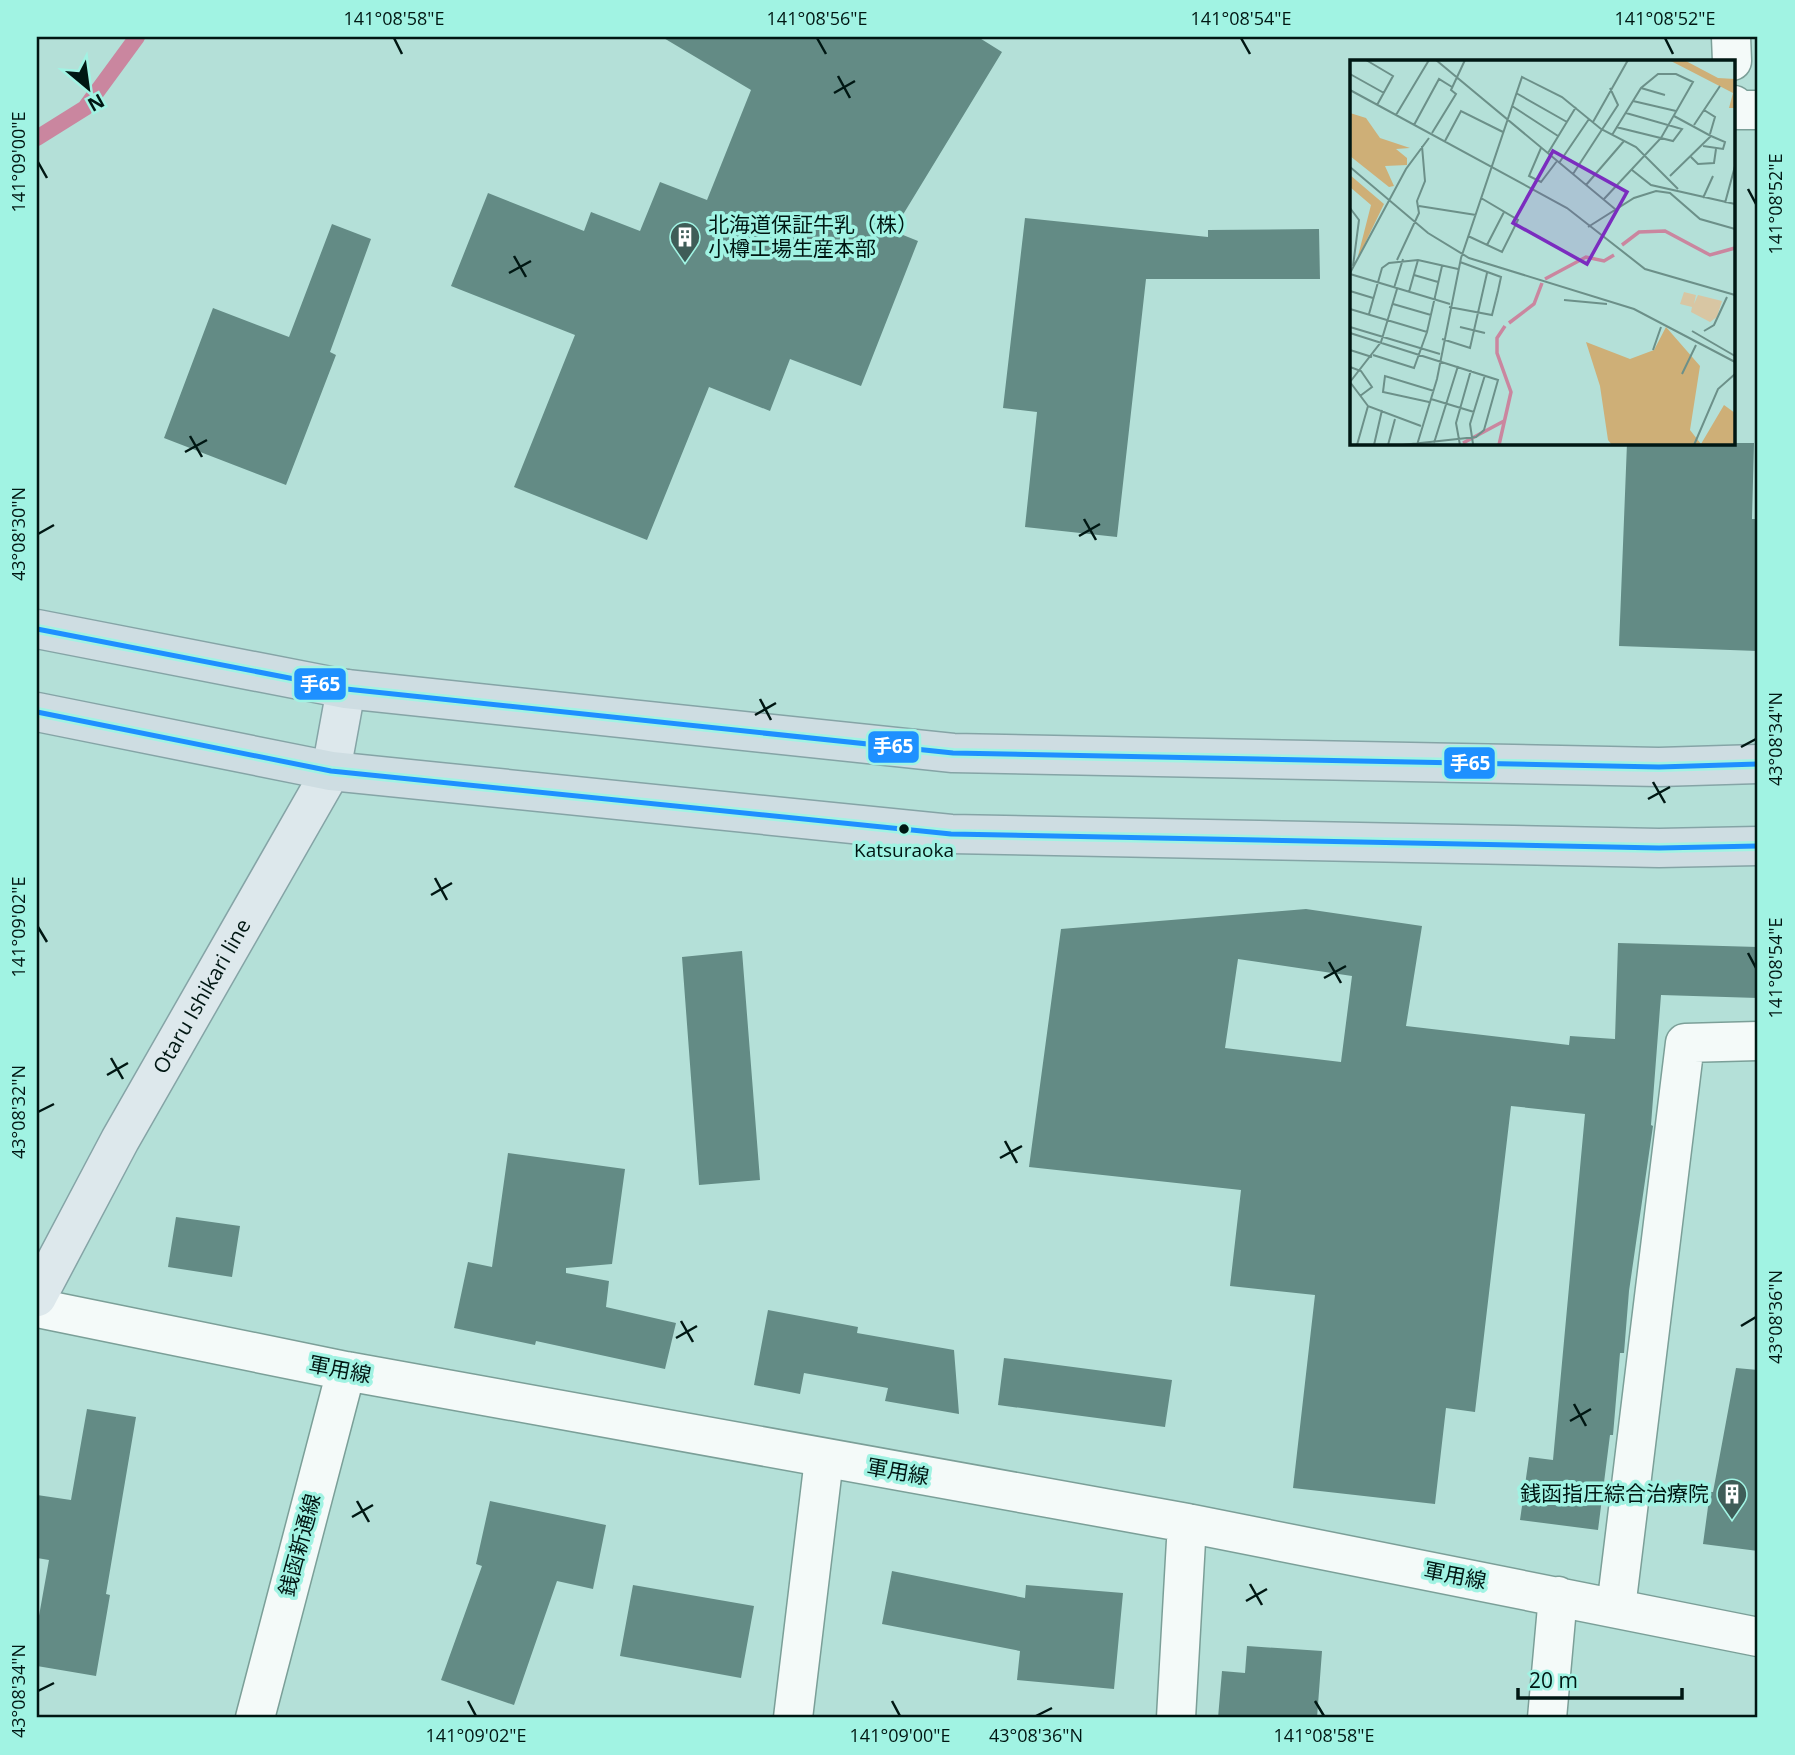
<svg xmlns="http://www.w3.org/2000/svg" width="1795" height="1755" font-family="'Open Sans','Noto Sans JP',sans-serif">
<style>
.lines{fill:none;stroke-linecap:round;stroke-linejoin:round}
.stream{stroke:#ca869f;stroke-width:16}
.building{fill:#638b85;fill-rule:evenodd}
.minor-casing{stroke:#7b9f98;stroke-width:41}
.major-casing{stroke:#85a4a6;stroke-width:41}
.highway-casing{stroke:#85a4a6;stroke-width:41}
.minor{stroke:#f4faf9;stroke-width:38}
.major{stroke:#dde8ec;stroke-width:38}
.highway{stroke:#cedde2;stroke-width:38}
.bus-1-casing{stroke:#a1f3e3;stroke-width:10}
.bus-1{stroke:#1e90ff;stroke-width:5}
.ticks{fill:none;stroke:#001713;stroke-width:2.5}
.bus-dot{fill:#001713;stroke:#a1f3e3;stroke-width:2.5}
.labels{text-anchor:middle;stroke-width:7;stroke-linejoin:round;paint-order:stroke}
.bus-label{font-size:19px;fill:#001713;stroke:#a1f3e3}
.poi-label{font-size:21px;fill:#001713;stroke:#a1f3e3;text-anchor:start}
.street-label{font-size:21px;fill:#001713;stroke:#a1f3e3}
.inset-river{fill:none;stroke:#ca869f;stroke-width:3.5}
.inset-road{fill:none;stroke:#6c9089;stroke-width:2}
.view{fill:#7b2cbf;fill-opacity:0.15;stroke:#7b2cbf;stroke-width:3.5}
.inset-edge{fill:none;stroke:#001713;stroke-width:3.5}
.line-badge{stroke:#a1f3e3;stroke-width:2.5}
.badge-label{font-size:19px;text-anchor:middle;font-weight:bold;fill:#fff}
.neatline{fill:none;stroke:#001713;stroke-width:2.5}
.ticks-label{font-size:18px;text-anchor:middle;fill:#001713}
</style>
<rect width="100%" height="100%" fill="#b4e0d8"/>
<g class="lines">
<path class="stream" d="M37,138L85,108L137,37"/>
</g>
<path class="building" d="M662,37H978L1002,52L893,231L918,241L861,386L790,359L770,411L709,387L647,540L514,487L575,335L451,286L488,193L584,231L591,212L640,231L660,182L707,200L751,90Z
M1025,218L1208,237V230L1319,229L1320,279H1146L1117,537L1025,527L1037,412L1003,408Z
M332,224L371,239L330,352L336,355L286,485L164,438L213,308L289,337Z
M1627,443H1754L1752,519H1758V651L1619,646Z
M1306,909L1422,926L1406,1026L1569,1045L1570,1036L1615,1039L1618,943L1758,947V998L1661,995L1651,1125L1653,1126L1629,1291L1624,1353H1620L1613,1435H1610L1598,1530L1520,1520L1529,1457L1553,1460L1585,1114L1511,1106L1475,1412L1446,1408L1435,1504L1293,1488L1315,1295L1230,1286L1241,1190L1029,1167L1061,929ZM1238,959L1352,976L1341,1062L1225,1048Z
M742,951L760,1180L699,1185L682,957Z
M508,1153L625,1169L612,1264L566,1268V1273L609,1281L606,1307L676,1323L665,1369L536,1341L535,1345L454,1328L468,1262L492,1267Z
M176,1217L240,1226L232,1277L168,1267Z
M768,1310L858,1327L857,1333L954,1350L959,1414L885,1401L888,1388L804,1373L800,1394L754,1385Z
M1004,1358L1172,1380L1165,1427L998,1405Z
M1736,1368L1758,1370V1551L1703,1544L1710,1492H1713Z
M87,1409L136,1417L106,1594L110,1595L96,1676L37,1666V1627L49,1560L37,1558V1495L71,1500Z
M490,1501L606,1525L593,1589L557,1581L514,1705L441,1680L482,1566L476,1564Z
M892,1571L1025,1598L1026,1585L1123,1593L1114,1689L1017,1680L1020,1651L882,1624Z
M633,1585L754,1606L741,1678L620,1656Z
M1247,1646L1322,1651L1317,1718H1218L1222,1671L1245,1673Z"/>
<g class="lines">
<g class="minor-casing">
<path id="minor" d="M1731,37L1732,61
M1734,105V110H1758
M37,1308L346,1371L1187,1523L1758,1637
M1616,1608L1685,1043L1758,1041
M255,1718L346,1371
M793,1718L824,1459
M1176,1718L1187,1523
M1547,1718L1558,1596"/>
</g>
<g class="major-casing">
<g id="major">
<path id="s1" d="M37,1297L120,1140L331,771L346,689"/>
</g>
</g>
<g class="highway-casing">
<path id="highway" d="M37,629L346,689L953,753L1659,767L1758,764
M37,712L331,771L951,834L1659,848L1758,846"/>
</g>
<use href="#minor" class="minor"/>
<use href="#major" class="major"/>
<use href="#highway" class="highway"/>
<g class="bus-1-casing">
<path id="bus-1" d="M37,629L346,689L953,753L1659,767L1758,764
M37,712L331,771L951,834L1659,848L1758,846"/>
</g>
<use href="#bus-1" class="bus-1"/>
</g>
<path class="ticks" d="M394,38L402,54M817,38L826,54M1241,38L1250,54M1665,38L1673,54M838,76L850,98M834,93L855,81M38,162L47,178M1748,189L1756,204M514,256L526,277M509,273L531,261M190,436L202,457M185,452L207,440M1084,519L1096,540M38,534L54,525M1079,536L1100,524M760,699L771,720M755,715L776,703M1741,747L1756,739M1653,782L1665,803M1648,799L1670,787M435,878L447,900M431,895L452,883M38,927L47,942M1748,953L1756,968M1329,962L1341,983M1324,978L1346,966M111,1058L123,1079M107,1075L128,1063M38,1112L54,1104M1005,1141L1017,1163M1000,1158L1022,1146M681,1321L693,1342M1741,1326L1756,1317M676,1338L697,1326M1574,1404L1586,1426M1570,1421L1591,1409M357,1501L369,1522M352,1517L373,1505M1250,1584L1262,1605M1246,1601L1267,1589M38,1691L54,1683M468,1701L476,1716M892,1701L900,1716M1315,1701L1324,1716M1036,1716L1052,1708"/>
<defs>
<g id="building-pin" transform="scale(1.575)"><path d="M0 17L-7.5 6A9.5 9.5 0 1 1 7.5 6Z" fill="#3f5d58" stroke="#a1f3e3"/><path d="M-4-6H4V6H1V3H-1V6H-4ZM-2.5-4.3h1.7v1.8h-1.7ZM.8-4.3h1.7v1.8H.8ZM-2.5-1h1.7V.8h-1.7ZM.8-1h1.7V.8H.8Z" fill="#fff"/></g>
</defs>
<g fill-rule="evenodd">
<use href="#building-pin" x="685" y="237"/>
<use href="#building-pin" x="1732" y="1494"/>
</g>
<circle class="bus-dot" cx="904" cy="829" r="6"/>
<g class="labels">
<g class="bus-label">
<text x="904" y="857">Katsuraoka</text>
</g>
<g class="poi-label">
<text x="708" y="232">北海道保証牛乳（株）<tspan x="708" dy="24">小樽工場生産本部</tspan></text>
<text x="1709" y="1501" text-anchor="end">銭函指圧綜合治療院</text>
</g>
<g class="street-label">
<text dy="7" stroke="none"><textPath href="#s1" startOffset="343">Otaru Ishikari line</textPath></text>
<text transform="translate(340 1370) rotate(11)" y="7">軍用線</text>
<text transform="translate(898 1472) rotate(10)" y="7">軍用線</text>
<text transform="translate(300 1545) rotate(-75)" y="7">銭函新通線</text>
<text transform="translate(1455 1576) rotate(11)" y="7">軍用線</text>
</g>
</g>
<g transform="translate(1350 60)">
<rect width="385" height="385" fill="#b4e0d8"/>
<path d="M334,232L346,235L344,244L348,235L372,241L367,257L360,262L341,252L342,247L330,244Z" fill="#d8c6a3"/>
<path d="M319,0H334L368,18L385,19V48H379L383,33ZM0,53L16,58L30,78L60,88L46,89L57,98V105L35,106L44,126L39,127L0,96ZM0,115L34,144L7,200L21,145L0,127ZM316,267L350,306L340,370L351,384L374,345L385,353V385H262L258,380L250,326L236,282L280,299L304,290Z" fill="#ceaf77"/>
<path class="inset-river" d="M272,185L289,172L315,171L360,195L385,188M195,219L236,197L254,201L264,195M159,263L184,244L192,223M113,383L154,361M149,385L161,332L147,293V278L155,266"/>
<path class="inset-road" d="M16,0L43,16L27,45M86,0L265,149M0,14L34,33M291,28L315,35M0,30L217,148L295,209L385,235M166,33L217,62M283,41L326,51M162,46L208,76M354,50L365,57L360,74M46,55L79,0M243,62L278,0M64,65L89,19L102,27M344,65L370,26M266,67L323,81L332,69L276,53M82,73L106,34L101,30L115,0M95,81L111,51L153,72M353,86L373,89L375,82L361,76M191,88L179,116L191,122L207,101M198,93L226,47M341,97L348,104L364,103L366,89M209,103L239,59M0,107L78,173L119,198L284,249L385,302M282,110L301,125L385,144M223,114L268,45L260,28M320,116L361,76L324,56M236,125L274,81M353,138L363,116M254,139L311,78L343,22L326,14H308L291,28L262,75M375,143L385,106M69,146L126,155M0,148L9,160L3,206M238,167L284,138L306,131L320,133L350,159L385,169M118,176L152,192L168,160L131,138M137,185L154,152M47,200L69,153L67,141L75,121L72,86M0,213L56,109L79,78M0,214L100,244M64,215L88,222M44,228L53,199M0,231L23,238M59,232L68,200M214,240L257,244M43,244L81,255M99,247L142,255L148,231L151,217L110,202M0,249L77,272L92,206M19,254L32,208L39,203L68,200L108,209M0,267L90,294M110,267L135,273M342,271L385,296M354,271L364,265L377,237M0,273L148,320L134,370L126,377L52,385M92,279L120,288L137,213M0,290L22,297M303,290L311,267M23,295L64,308L77,272M0,307L11,311L22,327L10,336M332,314L346,285M0,322L31,282L47,229M0,322L18,346M81,339L124,352M79,342L33,332L35,316L84,331M84,383L108,306M123,384L120,364L135,315M7,385L18,346L71,366M24,385L32,350M38,385L45,359M67,385L87,319L111,198L172,17L212,37L251,69L286,87L328,129M110,385L106,363L121,310M344,385L368,329L385,314"/>
<path class="view" d="M203,91L277,132L237,204L163,163Z"/>
<rect width="385" height="385" class="inset-edge"/>
</g>
<g class="line-badge">
<rect x="293" y="667" width="54" height="34" rx="7" fill="#1e90ff"/>
<rect x="867" y="730" width="53" height="34" rx="7" fill="#1e90ff"/>
<rect x="1443" y="746" width="53" height="34" rx="7" fill="#1e90ff"/>
</g>
<g class="badge-label">
<text x="320" y="691">手65</text>
<text x="893" y="753">手65</text>
<text x="1470" y="770">手65</text>
</g>
<rect width="1795" height="1755" fill="none" stroke="#a1f3e3" stroke-width="77"/>
<g transform="translate(88 88) rotate(151)" stroke="#a1f3e3" stroke-width="5" paint-order="stroke">
<path d="M0-5L12 26L0 18L-12 26Z" fill="#001713"/>
<text y="-10" font-size="19" font-weight="bold" text-anchor="middle" fill="#001713">N</text>
</g>
<path d="M1518 1688v10h164v-10" fill="none" stroke="#001713" stroke-width="3.5"/>
<text x="1529" y="1688" font-size="21" fill="#001713" stroke="#a1f3e3" stroke-width="5" paint-order="stroke">20 m</text>
<rect x="38" y="38" width="1718" height="1678" class="neatline"/>
<g class="ticks-label">
<text x="394" y="25">141°08'58"E</text>
<text x="817" y="25">141°08'56"E</text>
<text x="1241" y="25">141°08'54"E</text>
<text x="1665" y="25">141°08'52"E</text>
<text transform="translate(19 162) rotate(-90)" y="6">141°09'00"E</text>
<text transform="translate(1776 204) rotate(-90)" y="6">141°08'52"E</text>
<text transform="translate(19 534) rotate(-90)" y="6">43°08'30"N</text>
<text transform="translate(1776 739) rotate(-90)" y="6">43°08'34"N</text>
<text transform="translate(19 927) rotate(-90)" y="6">141°09'02"E</text>
<text transform="translate(1776 968) rotate(-90)" y="6">141°08'54"E</text>
<text transform="translate(19 1112) rotate(-90)" y="6">43°08'32"N</text>
<text transform="translate(1776 1317) rotate(-90)" y="6">43°08'36"N</text>
<text transform="translate(19 1691) rotate(-90)" y="6">43°08'34"N</text>
<text x="476" y="1742">141°09'02"E</text>
<text x="900" y="1742">141°09'00"E</text>
<text x="1036" y="1742">43°08'36"N</text>
<text x="1324" y="1742">141°08'58"E</text>
</g>
</svg>
